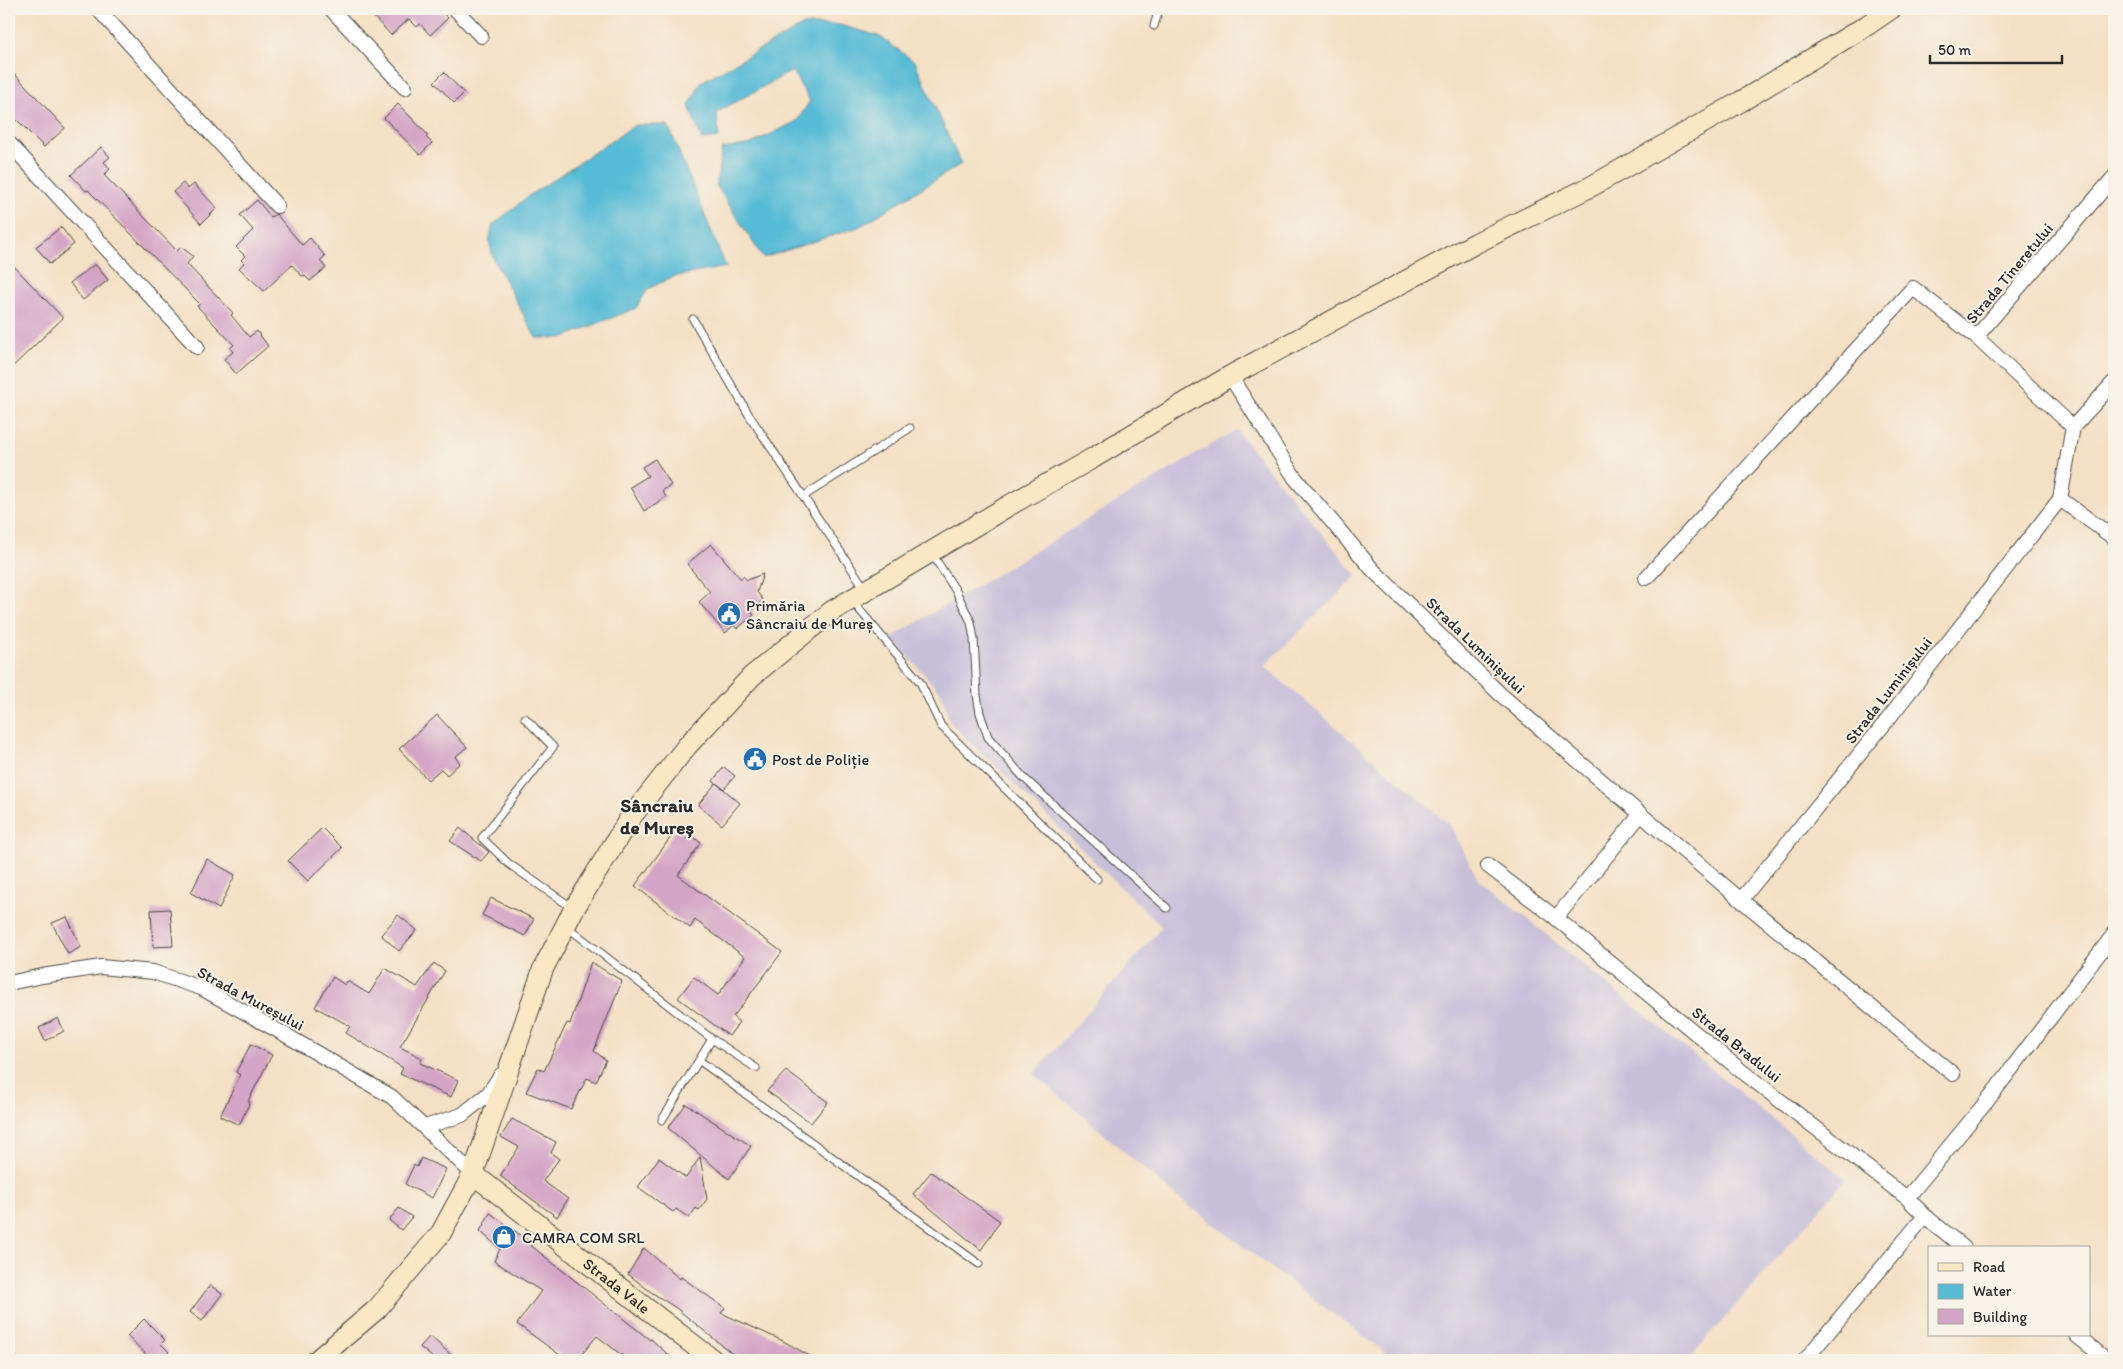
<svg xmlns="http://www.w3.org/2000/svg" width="2123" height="1369" font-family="Itim,sans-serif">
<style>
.industrial{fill:#c7c0d9}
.water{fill:#57bbd6;stroke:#417380}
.building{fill:#d4a5c6}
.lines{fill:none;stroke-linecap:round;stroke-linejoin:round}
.lane-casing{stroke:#494642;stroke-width:9}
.street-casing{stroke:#494642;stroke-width:16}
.secondary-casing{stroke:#494642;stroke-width:22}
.lane{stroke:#fff;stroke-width:7}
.street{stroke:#fff;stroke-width:14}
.secondary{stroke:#fae7c3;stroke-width:20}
.labels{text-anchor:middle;stroke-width:4;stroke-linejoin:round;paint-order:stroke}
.street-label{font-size:16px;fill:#2b2b2b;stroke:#f7f3e8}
.poi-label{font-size:16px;fill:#2b2b2b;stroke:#f7f3e8;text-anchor:start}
.quarter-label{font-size:19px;font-weight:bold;fill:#2b2b2b;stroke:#f7f3e8}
</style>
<rect width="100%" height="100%" fill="#f7f3e8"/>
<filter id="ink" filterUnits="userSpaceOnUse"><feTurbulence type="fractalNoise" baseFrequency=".02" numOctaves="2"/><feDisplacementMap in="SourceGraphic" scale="10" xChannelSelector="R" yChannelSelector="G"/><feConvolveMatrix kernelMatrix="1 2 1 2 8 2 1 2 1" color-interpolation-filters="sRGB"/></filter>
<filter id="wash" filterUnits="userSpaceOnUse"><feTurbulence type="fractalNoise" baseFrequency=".0096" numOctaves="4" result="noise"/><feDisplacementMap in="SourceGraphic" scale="20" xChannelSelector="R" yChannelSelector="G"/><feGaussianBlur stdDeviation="1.12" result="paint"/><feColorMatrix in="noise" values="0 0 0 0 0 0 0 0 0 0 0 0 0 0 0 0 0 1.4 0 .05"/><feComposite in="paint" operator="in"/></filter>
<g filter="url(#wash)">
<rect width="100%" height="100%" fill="#f4e0c4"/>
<path class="industrial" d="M1236,430L1357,576L1264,666L1450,825L1478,879L1846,1179L1688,1360H1395L1177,1197L1034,1074L1162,927L950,722L942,694L891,638Z"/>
<path class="water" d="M804,25H840L879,36L915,62L961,164L859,227L763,258L716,185L722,149L751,144L797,121L810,101L792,71L717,112L719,138L702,140L689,106L701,82Z
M635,125H668L726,267L672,277L648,289L636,308L562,338H536L494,260L489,241L493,225L527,197Z"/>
<g id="blocks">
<path class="building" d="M366,9H438L448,18L430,35L420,24L417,27L409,19L391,35Z
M9,68L65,128L44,147L17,120L9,128Z
M444,72L464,93L454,103L434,82Z
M398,104L428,135L426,137L432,143L420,155L384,118Z
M101,147L110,157L104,162L110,169L104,175L177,251L181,247L193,256L187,264L233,313L231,315L249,337L257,331L268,346L236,374L224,359L233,352L230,348L234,345L197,306L200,304L88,190L86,191L71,175Z
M183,183L188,189L194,184L217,208L201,224L173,192Z
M257,200L271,217L276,214L302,245L310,238L325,256L320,261L326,268L310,281L304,275L302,276L292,265L264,291L239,268L244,263L241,260L245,256L236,247L253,230L240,215Z
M61,227L74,244L50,264L36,247Z
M9,261L63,318L9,370Z
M95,264L108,280L83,300L70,283Z
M655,459L671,485L662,491L666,497L644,511L630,487L648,476L642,467Z
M711,544L741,579L743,576L747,580L763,574L757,592L763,600L751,611L754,615L737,629L734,625L725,633L699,602L710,592L687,564Z
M437,715L467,747L455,757L460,763L447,775L441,769L428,780L399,749Z
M724,767L735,776L724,789L713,781Z
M716,783L740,803L722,825L698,805Z
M679,826L701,843L678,875L782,952L733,1017L739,1022L729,1036L678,998L694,977L718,995L745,957L695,920L690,928L635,886Z
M322,828L342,848L308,881L288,861Z
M460,828L489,852L481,861L450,841Z
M207,859L235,875L219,909L191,893Z
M491,898L534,919L525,936L482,915Z
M170,909L173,946L153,947L151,910Z
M398,915L417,930L399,951L381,935Z
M67,917L81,947L68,954L52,923Z
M591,962L622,981L594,1051L606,1060L596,1082L587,1078L571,1109L526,1092L538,1068L544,1071L567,1023L570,1024Z
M434,963L445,971L400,1047L422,1058L420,1063L458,1080L451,1097L400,1074L403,1068L346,1033L350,1026L315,1007L333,977L345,985L347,981L369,994L385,968L417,987Z
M58,1018L64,1031L45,1041L39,1028Z
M251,1044L272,1055L248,1101L250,1102L239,1125L220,1116L240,1075L236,1072Z
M786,1071L828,1102L811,1123L767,1091Z
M686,1104L751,1146L729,1179L668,1128Z
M512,1119L556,1142L551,1153L559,1159L543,1181L568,1199L557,1217L500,1176L519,1147L501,1137Z
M700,1157L707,1199L699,1210L696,1208L689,1218L676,1209L673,1212L638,1187L659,1158L686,1178Z
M421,1158L446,1169L432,1198L405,1184L414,1165L417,1167Z
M931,1172L1000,1221L981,1250L913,1194Z
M399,1208L412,1217L401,1230L389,1220Z
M490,1213L530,1242L529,1244L650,1340L651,1339L674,1360H628L597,1336L577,1360H567L517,1324L541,1291L494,1261L500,1249L480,1231Z
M644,1248L680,1279L681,1277L725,1308L721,1313L783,1341L817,1360H740L676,1308L651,1292L628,1274Z
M210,1285L222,1294L202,1321L190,1312Z
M144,1319L165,1340L161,1344L169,1352L161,1360H152L127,1336Z
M430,1336L457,1360H435L420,1347Z"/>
</g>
</g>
<g filter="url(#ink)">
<use href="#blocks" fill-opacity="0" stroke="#494642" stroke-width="1"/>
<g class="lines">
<g class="lane-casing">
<path id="lane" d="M1154,26L1159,9
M693,319L749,415L866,590
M804,496L910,428
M932,554L956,591L971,622L974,639L977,695L980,713L988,737L1023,777L1167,908
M853,602L920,682L941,726L1097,879
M525,718L553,747L482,838L509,864L574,909
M566,926L712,1039L756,1068
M700,1061L979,1264
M662,1120L712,1039"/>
</g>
<g class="street-casing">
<path id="street" d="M98,9L277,206
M331,9L405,88
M455,9L481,36
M9,143L197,347
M1230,376L1295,478L1373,570L1500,694L1741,900L1953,1074
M2073,427L2114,382
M2060,499L2114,538
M1646,578L1913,288L1976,337
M1488,866L1556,918L1739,1069L1907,1198L1925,1216L1964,1248
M1741,900L1889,718L2060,499L2073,427L1976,337L2114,177
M1556,918L1641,814
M9,983L42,976L101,967L153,972L201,988L284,1034L392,1097L473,1174
M425,1127L462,1115L488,1094L501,1075
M1907,1198L1987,1101L2114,934
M2076,1335L2107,1360
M1805,1360L1925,1216"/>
</g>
<g class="secondary-casing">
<g id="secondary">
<path id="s1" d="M473,1174L713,1360"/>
<path d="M317,1360L377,1309L441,1233L473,1174L543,969L574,909L628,821L687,746L752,676L832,611L1008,506L1093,458L1230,376L1476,243L1592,186L1740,102L1866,26L1891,9"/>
</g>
</g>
<use href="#lane" class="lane"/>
<use href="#street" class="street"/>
<use href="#secondary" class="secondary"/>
</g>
</g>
<defs>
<g id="civic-disc" transform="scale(1.25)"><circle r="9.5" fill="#1f6fb2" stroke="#f7f3e8"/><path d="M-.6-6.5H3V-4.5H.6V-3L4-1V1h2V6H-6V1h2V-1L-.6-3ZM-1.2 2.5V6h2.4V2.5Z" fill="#fff"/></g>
<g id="shop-disc" transform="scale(1.25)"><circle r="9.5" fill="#1f6fb2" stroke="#f7f3e8"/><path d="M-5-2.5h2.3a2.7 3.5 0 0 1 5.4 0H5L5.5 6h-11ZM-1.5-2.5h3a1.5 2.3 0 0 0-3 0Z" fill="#fff"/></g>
</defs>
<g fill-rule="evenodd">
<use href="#civic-disc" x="729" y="614"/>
<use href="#civic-disc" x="755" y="759"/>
<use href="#shop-disc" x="504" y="1237"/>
</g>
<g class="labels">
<g class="street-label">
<text transform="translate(2009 273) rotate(-50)" y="6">Strada Tineretului</text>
<text transform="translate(1476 645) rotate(44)" y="6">Strada Luminișului</text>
<text transform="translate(1888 690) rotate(-52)" y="6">Strada Luminișului</text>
<text transform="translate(251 998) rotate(28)" y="6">Strada Mureșului</text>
<text transform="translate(1737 1044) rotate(39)" y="6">Strada Bradului</text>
<text dy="6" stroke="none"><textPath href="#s1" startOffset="182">Strada Vale</textPath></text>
</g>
<g class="poi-label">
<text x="746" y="611">Primăria<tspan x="746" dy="18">Sâncraiu de Mureș</tspan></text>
<text x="772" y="765">Post de Poliție</text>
<text x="522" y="1243">CAMRA COM SRL</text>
</g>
<g class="quarter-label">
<text x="657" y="812">Sâncraiu<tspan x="657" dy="22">de Mureș</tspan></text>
</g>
</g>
<rect width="2123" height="1369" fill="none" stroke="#f7f3e8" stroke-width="30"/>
<rect x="1928" y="1246" width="162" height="90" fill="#f7f3e8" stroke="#a5a39c"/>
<rect x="1938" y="1263" width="25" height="8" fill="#fae7c3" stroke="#a5a39c"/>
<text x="1973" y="1272" font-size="15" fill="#2b2b2b">Road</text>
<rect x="1938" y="1284" width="25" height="15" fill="#57bbd6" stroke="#a5a39c"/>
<text x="1973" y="1296" font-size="15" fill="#2b2b2b">Water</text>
<rect x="1938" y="1309" width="25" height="15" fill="#d4a5c6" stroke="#a5a39c"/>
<text x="1973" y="1322" font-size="15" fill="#2b2b2b">Building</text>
<path d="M1930 55v8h132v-8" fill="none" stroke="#2b2b2b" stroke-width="2.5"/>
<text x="1938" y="55" font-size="15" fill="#2b2b2b" stroke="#f7f3e8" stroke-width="4" paint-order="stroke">50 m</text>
</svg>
